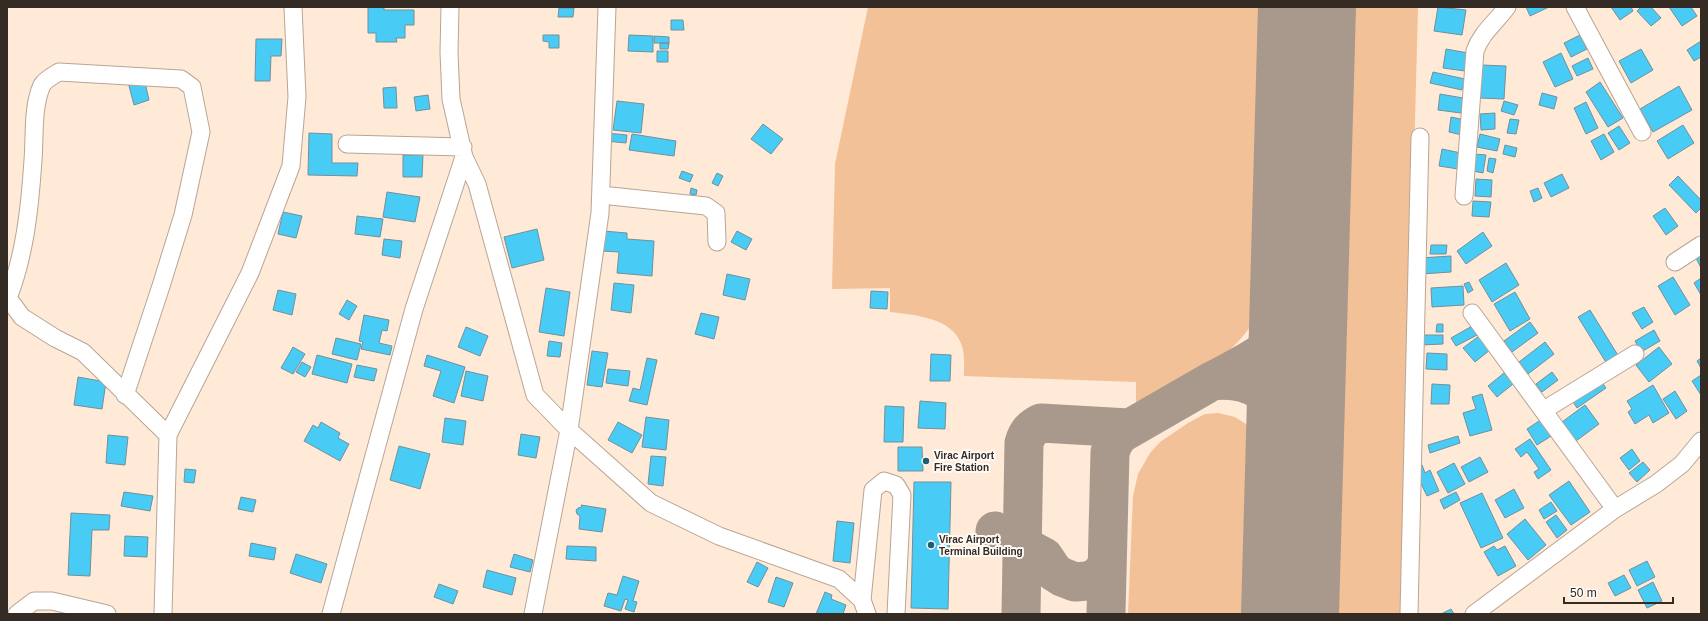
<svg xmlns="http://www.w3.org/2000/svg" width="1708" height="621" font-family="Arial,sans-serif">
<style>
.green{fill:#f3c197}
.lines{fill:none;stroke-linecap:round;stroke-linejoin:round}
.taxiway{stroke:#a9998c;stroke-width:39}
.runway{stroke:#a9998c;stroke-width:98}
.building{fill:#48ccf6;stroke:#748f99}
.minor-casing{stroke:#b9a594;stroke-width:19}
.minor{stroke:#fff;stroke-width:17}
.poi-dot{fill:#1d5e73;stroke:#fefaf6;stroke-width:1.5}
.labels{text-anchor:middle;stroke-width:4;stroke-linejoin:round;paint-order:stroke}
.poi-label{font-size:10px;font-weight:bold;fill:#332b24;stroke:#fefaf6;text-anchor:start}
</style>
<rect width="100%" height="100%" fill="#ffe9d7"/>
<path class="green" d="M868,7H1276L1267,287C1259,315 1252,328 1231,349L1136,404V382L964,376C964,367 965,355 962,346C953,317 914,315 890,312V288L832,289L835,164Z
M1339,7H1418L1402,614H1319Z
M1218,413L1235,417L1249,426L1264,457L1259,614H1128L1133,496L1138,474L1150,453L1160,442L1188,423L1205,414Z"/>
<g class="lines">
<path class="taxiway" d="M1212,381C1251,360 1285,348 1299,303
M995,531L1044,557L1054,572L1062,577L1075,582L1087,581L1096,578L1107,567
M1021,614L1024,443C1027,433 1031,428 1041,423L1128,428
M1106,614L1110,452L1114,442L1120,434L1212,381C1255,376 1273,397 1295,429"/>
<path class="runway" d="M1290,614L1307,7"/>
</g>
<path class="building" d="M368,7H384V10H414V25H405V38H396L397,42H376V33H368Z
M1438,7L1466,10L1462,35L1434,31Z
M1526,7H1549L1530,16Z
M1611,7H1631L1633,11L1620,20Z
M1641,7H1651L1661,18L1651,26L1637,11Z
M1669,7H1691L1697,16L1682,26Z
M559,8H574L573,17H558Z
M671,20H683L684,30H671Z
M543,35H559V48H549V42L543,41Z
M629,35L653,36V52L628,51Z
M1580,35L1587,49L1571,57L1564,43Z
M654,36L669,37V43H654Z
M256,39H282L281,56H271L270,81H255Z
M1701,41V57L1694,61L1687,50Z
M660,43H669L668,49H660Z
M1446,49L1468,53L1465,71L1443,68Z
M1641,49L1653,70L1631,83L1619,61Z
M657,51H668V62H657Z
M1561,53L1573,79L1555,87L1543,62Z
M1588,58L1593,69L1577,76L1572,66Z
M1482,65L1506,66L1504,99L1480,98Z
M1433,72L1465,79L1462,90L1430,83Z
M144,78L149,100L134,105L128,82Z
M1600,82L1623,118L1608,127L1586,92Z
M1679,86L1692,110L1653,132L1640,109Z
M396,87L397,108H384L383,88Z
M1542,93L1557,97L1554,109L1539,105Z
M1440,94L1463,98L1461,113L1438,110Z
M428,95L430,109L416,111L414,97Z
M617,101L644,104L641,133L613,130Z
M1504,101L1518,105L1514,115L1501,111Z
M1586,102L1598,128L1586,134L1574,108Z
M1495,113V129L1481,130L1480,114Z
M1451,117L1465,120L1462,135L1449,132Z
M1510,119L1519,120L1516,134L1507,133Z
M763,124L783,139L771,154L751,139Z
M1683,125L1694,143L1668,159L1657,141Z
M1619,126L1630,143L1619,150L1608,133Z
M309,133L332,134V163H358L357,176L308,175Z
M606,133L627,135L626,143L605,141Z
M632,134L676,141L674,156L629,150Z
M1480,134L1500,139L1497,151L1477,147Z
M1604,134L1614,152L1601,160L1591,141Z
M1505,145L1517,148L1515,157L1503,154Z
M1442,149L1461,153L1458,169L1439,166Z
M1475,154L1486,155L1483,173L1473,171Z
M403,155H423L422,177H403Z
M1489,158L1496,159L1493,173L1487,171Z
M682,171L693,175L690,182L679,178Z
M717,173L723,176L718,186L712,183Z
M1562,174L1569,188L1551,197L1544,183Z
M1678,176L1701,200V208L1696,213L1669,185Z
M1476,179L1492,180L1491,197L1475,196Z
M691,188L697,190L696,195L690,194Z
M1538,188L1542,198L1534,202L1530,191Z
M387,192L420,197L415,222L383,217Z
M1473,201L1491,202L1489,217L1472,216Z
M1665,208L1678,226L1666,235L1653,216Z
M283,212L302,216L296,238L278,234Z
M357,216L383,219L380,237L355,234Z
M537,229L544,260L512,268L504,237Z
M603,231L627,233V239L654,241L652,276L617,273L619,252L602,251Z
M737,231L752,239L746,250L731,242Z
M1483,232L1492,246L1466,264L1457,251Z
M384,239L402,241L400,258L382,255Z
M1431,245H1447L1446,254H1430Z
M1701,255V268L1696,258Z
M1451,256V272L1421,274L1420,258Z
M1506,263L1519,285L1492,302L1479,280Z
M727,274L750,279L745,300L723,295Z
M1673,277L1690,305L1675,315L1658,286Z
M1701,278V295L1694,283Z
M1469,282L1473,290L1468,293L1464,284Z
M614,283L634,285L631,313L611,310Z
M1463,286L1464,305L1432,307L1431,288Z
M546,288L570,292L564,336L539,332Z
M278,290L296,294L292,315L273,310Z
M871,291L888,292L887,309L870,308Z
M1515,292L1530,319L1510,331L1494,304Z
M347,300L357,306L349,320L339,314Z
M1644,307L1653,322L1642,329L1632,313Z
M1590,310L1619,357L1607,364L1578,317Z
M701,313L719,317L714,339L695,334Z
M364,315L389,320L387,331L382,330L379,343L392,346L390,355L361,349L363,342L359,341Z
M1530,322L1538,333L1512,352L1504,341Z
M1437,324H1443V332H1436Z
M1474,325L1479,334L1456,346L1451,338Z
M466,327L488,336L480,356L458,347Z
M1654,330L1660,341L1641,352L1635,341Z
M1420,335H1443V344L1420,345Z
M1479,336L1490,350L1475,362L1463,348Z
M336,338L361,344L357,360L332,354Z
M549,341L562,343L560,357L547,356Z
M1545,342L1554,354L1528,374L1519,362Z
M293,347L305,354L293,374L281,368Z
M1659,347L1672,364L1649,382L1636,365Z
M592,351L608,353L602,387L587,385Z
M1427,353L1447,354V370L1426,369Z
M931,354L951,355L950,381H930Z
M317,355L352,364L347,383L312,374Z
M427,355L465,367L454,403L433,396L441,371L424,366Z
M647,358L657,360L647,405L629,401L633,388L640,390Z
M1701,358V368L1697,361Z
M302,362L311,367L305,377L296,372Z
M357,365L377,369L374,381L354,377Z
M608,369L630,371L628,386L606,383Z
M466,371L488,376L483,401L461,396Z
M1552,372L1558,380L1542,392L1536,384Z
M1504,373L1513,384L1497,397L1488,386Z
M1701,375V395L1692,381Z
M78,377L106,382L102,409L74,405Z
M1599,378L1606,388L1577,408L1570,397Z
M1432,384L1450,385L1449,404H1431Z
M1653,385L1669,413L1653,423L1649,415L1635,424L1628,412L1632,409L1627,401Z
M1675,391L1687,411L1676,419L1663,399Z
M1482,394L1492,430L1470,436L1463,413L1476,409L1472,397Z
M920,401L946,403L945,429L918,428Z
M1585,405L1599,424L1576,441L1562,422Z
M885,406L904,407L903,442H884Z
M646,417L669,420L666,450L642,447Z
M1545,417L1556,433L1537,445L1527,429Z
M445,418L466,421L463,445L442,442Z
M321,422L340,433L338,438L349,444L340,461L304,441L313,425L318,428Z
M618,422L642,435L632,453L608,440Z
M521,434L540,437L536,458L518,455Z
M108,435L128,437L125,465L106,463Z
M1458,436L1460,443L1430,453L1428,445Z
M1530,439L1551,470L1538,479L1534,472L1539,469L1527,452L1521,457L1515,449Z
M399,446L430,454L420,489L390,480Z
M898,447H922L923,471H898Z
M1632,449L1640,461L1629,470L1620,458Z
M651,456L666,457L663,486L648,484Z
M1480,457L1488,472L1469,482L1461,467Z
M1643,462L1650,470L1637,482L1629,473Z
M1454,463L1465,484L1448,493L1437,472Z
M1422,465L1425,473L1430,470L1439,491L1427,496L1414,469Z
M185,469L196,470L194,483L184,482Z
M1569,481L1590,512L1571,525L1549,495Z
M914,482H951L948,609L911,608Z
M1514,489L1524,508L1505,518L1495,500Z
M124,492L153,496L150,511L121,506Z
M1456,492L1460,500L1444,509L1440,500Z
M1482,493L1503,538L1481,548L1460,503Z
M241,497L256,500L253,512L238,509Z
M1551,502L1557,511L1544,519L1539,510Z
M581,505L606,509L602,532L579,529L580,516L577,514L576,510L578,508L582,507Z
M71,513L110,515L109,530H92L90,576L68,575Z
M1556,515L1567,530L1557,538L1546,522Z
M1525,519L1546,545L1528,560L1507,534Z
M837,521L854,523L850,563L833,561Z
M125,536L148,537L147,557L124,556Z
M251,543L276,548L274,560L249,556Z
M567,546L596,547V561L566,559Z
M1494,546L1497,550L1505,546L1516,566L1498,576L1484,552Z
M296,554L327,564L321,583L290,573Z
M514,554L533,560L530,572L510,567Z
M1647,561L1655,577L1637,586L1629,570Z
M757,562L768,568L758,587L747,582Z
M487,570L516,578L512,595L483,587Z
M1624,575L1631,588L1615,596L1608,583Z
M623,576L639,581L633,601L637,602L634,612L625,609L628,600L625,599L621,611L604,606L608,593L617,595Z
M776,577L793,583L784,607L768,602Z
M1653,582L1662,601L1647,608L1638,590Z
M439,584L458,591L453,604L434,597Z
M825,592L832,595L831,599L846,605L843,614H816Z
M1451,609L1454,614H1441Z"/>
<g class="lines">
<g class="minor-casing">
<path id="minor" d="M450,7L449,52L451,99L464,157L477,184L535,395L569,430L651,503L719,536L839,579L862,600L867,614
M1575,7L1642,132
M347,144L463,147
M601,195L706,206L716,213L717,242
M1464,196L1475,51C1481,33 1496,22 1507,7
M1675,262L1701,245
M1472,313L1615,509
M125,395L161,286L183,215L201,132L192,87L181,79L59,72C54,75 45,80 42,85C32,107 35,137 33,160C30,206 25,255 8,298L22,317L55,338L83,352L168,435
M1544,410L1635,354
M862,600L873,490L884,481L896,485L902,495L896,614
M17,614L34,601H52L107,614
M163,614L168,435L250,273L291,166L297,97L293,7
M331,614L414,309L464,157
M533,614L569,430L600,213L607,7
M1409,614L1420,137
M1474,614L1615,509L1656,484L1682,464L1701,441"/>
</g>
<use href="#minor" class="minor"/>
</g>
<g class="poi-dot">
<circle cx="926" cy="461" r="4"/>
<circle cx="931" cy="545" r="4"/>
</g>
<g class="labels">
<g class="poi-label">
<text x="934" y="459">Virac Airport<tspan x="934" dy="12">Fire Station</tspan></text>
<text x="939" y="543">Virac Airport<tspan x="939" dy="12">Terminal Building</tspan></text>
</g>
</g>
<rect width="1708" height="621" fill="none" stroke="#332b24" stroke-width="16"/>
<path d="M1564 597v6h109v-6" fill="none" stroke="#332b24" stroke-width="2"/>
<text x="1570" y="597" font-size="12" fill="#332b24" stroke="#fefaf6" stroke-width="3" paint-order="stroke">50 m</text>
</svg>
